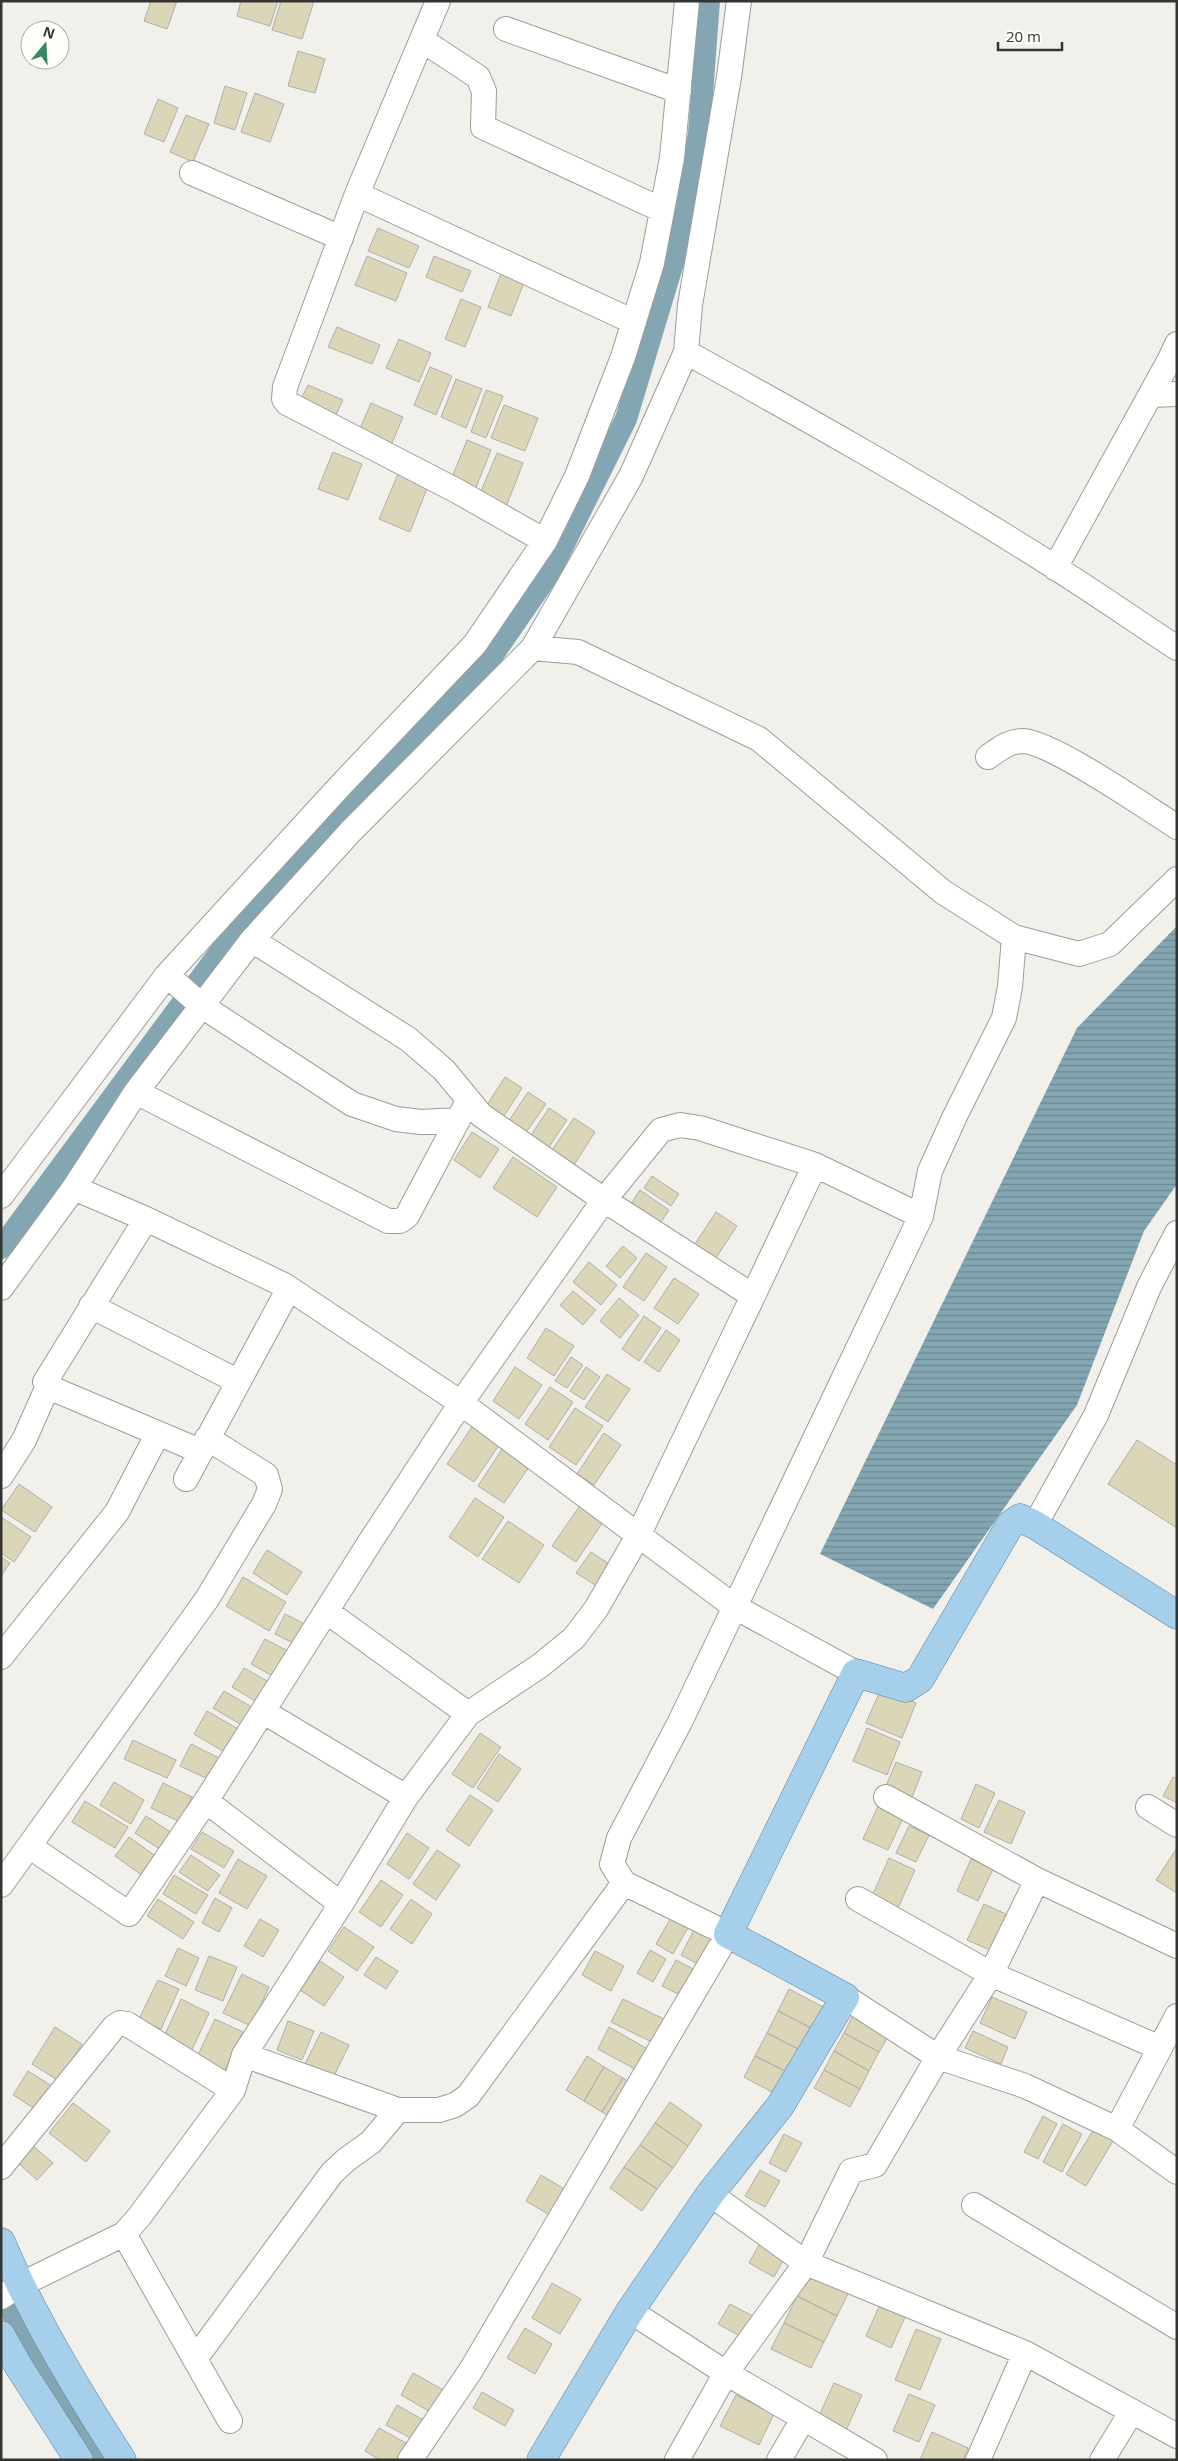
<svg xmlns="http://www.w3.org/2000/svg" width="1178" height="2461" font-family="'Open Sans',sans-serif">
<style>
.water{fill:url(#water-rules)}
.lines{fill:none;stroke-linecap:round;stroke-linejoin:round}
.canal{stroke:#84a6b2;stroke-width:22}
.building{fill:#dcd6b8;stroke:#afaeaa}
.minor-casing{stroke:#9d9d98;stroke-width:26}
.major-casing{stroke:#5884a1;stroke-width:29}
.minor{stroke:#fff;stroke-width:24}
.major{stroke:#a6cfeb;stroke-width:28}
</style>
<defs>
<pattern id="water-rules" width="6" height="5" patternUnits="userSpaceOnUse" patternTransform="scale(1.25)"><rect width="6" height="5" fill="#84a6b2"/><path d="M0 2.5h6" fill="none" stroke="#6d8891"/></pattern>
</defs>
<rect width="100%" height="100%" fill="#f1f0eb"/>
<path class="water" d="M1177,926V1184L1144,1231L1077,1405L933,1609L820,1554L1077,1028Z"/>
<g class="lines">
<path class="canal" d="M1,1248L252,909L492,656L550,572L626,419L675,256L699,134L709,1
M1,2291L35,2359L96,2460"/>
</g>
<path class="building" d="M151,1H177L167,29L144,21Z
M241,1H278L270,26L237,16Z
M281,1H314L302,39L272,30Z
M298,51L325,59L315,93L288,86Z
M225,86L247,93L235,130L214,123Z
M255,93L284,104L270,142L241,132Z
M158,99L178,108L164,142L144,134Z
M186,115L209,124L193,162L170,152Z
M378,228L419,246L409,268L368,251Z
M367,256L407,273L396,301L355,285Z
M434,256L471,271L462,292L426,277Z
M502,271L525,280L511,316L488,307Z
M461,299L481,307L465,347L445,339Z
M337,327L380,345L372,364L328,347Z
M399,339L431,353L419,382L386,368Z
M430,367L452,376L436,415L414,405Z
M456,379L482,389L466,428L441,417Z
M308,385L343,400L334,419L299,403Z
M486,390L503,396L486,438L471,432Z
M371,403L403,417L391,445L359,431Z
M504,405L538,418L525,451L491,438Z
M467,440L491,450L475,490L451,480Z
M333,452L362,464L348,500L318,489Z
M497,453L523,463L506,507L479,496Z
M398,474L428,486L410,532L379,519Z
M505,1077L522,1088L504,1116L487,1105Z
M528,1092L546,1104L525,1134L508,1122Z
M549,1108L567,1120L547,1150L529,1138Z
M574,1118L595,1132L574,1165L552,1150Z
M472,1132L499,1149L480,1178L454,1160Z
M513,1157L557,1187L537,1217L493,1188Z
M652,1176L679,1194L671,1206L644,1188Z
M640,1190L669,1210L658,1227L629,1207Z
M716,1212L737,1226L714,1261L693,1247Z
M623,1246L637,1258L620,1278L606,1266Z
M646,1253L667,1267L644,1301L623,1287Z
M589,1262L617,1285L601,1305L573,1282Z
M674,1278L699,1294L678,1324L654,1308Z
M573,1291L596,1310L583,1325L560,1305Z
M619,1298L639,1315L620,1338L600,1321Z
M644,1316L661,1328L639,1361L622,1349Z
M546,1328L574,1346L554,1376L527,1358Z
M666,1330L680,1340L659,1372L644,1362Z
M571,1357L583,1365L567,1388L555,1381Z
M515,1367L542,1385L519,1419L493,1401Z
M586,1367L600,1377L584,1400L570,1391Z
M607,1374L630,1389L608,1422L585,1407Z
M550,1387L573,1402L548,1440L525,1424Z
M575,1408L603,1426L576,1465L549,1447Z
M472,1427L499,1445L474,1482L447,1464Z
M604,1433L621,1445L594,1485L577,1474Z
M1137,1440L1177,1465V1528L1108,1484Z
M502,1449L529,1467L504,1503L478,1486Z
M19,1484L52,1507L35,1532L1,1510Z
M475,1498L504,1517L478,1557L449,1537Z
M581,1504L605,1519L576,1562L552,1546Z
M1,1517L31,1537L14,1562L1,1553Z
M508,1521L544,1545L519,1583L482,1559Z
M267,1550L302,1572L287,1595L253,1573Z
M591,1552L617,1569L603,1590L576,1573Z
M1,1557L10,1563L1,1576Z
M243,1577L286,1602L269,1631L226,1606Z
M285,1614L307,1625L297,1645L275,1634Z
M265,1639L292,1653L278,1679L251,1664Z
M244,1668L269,1682L257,1702L232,1687Z
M881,1689L916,1703L902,1738L866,1723Z
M224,1691L255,1709L245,1727L213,1708Z
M207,1711L240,1730L226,1753L194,1734Z
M867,1728L900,1742L887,1775L853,1761Z
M480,1733L501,1747L473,1788L452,1774Z
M133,1740L176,1760L167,1778L124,1759Z
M191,1744L221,1759L210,1780L180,1766Z
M499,1754L521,1769L498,1802L477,1788Z
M896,1762L922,1772L912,1797L886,1786Z
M1173,1777L1177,1779V1803L1163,1796Z
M114,1782L144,1800L131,1824L100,1805Z
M163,1783L192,1797L180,1822L151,1808Z
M976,1784L995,1793L979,1828L961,1819Z
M470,1795L493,1810L469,1846L446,1830Z
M999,1800L1025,1812L1011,1844L984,1832Z
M85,1801L128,1827L115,1848L72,1822Z
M879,1804L904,1816L888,1850L863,1839Z
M146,1816L175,1835L164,1852L135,1833Z
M909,1826L929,1835L916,1862L896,1853Z
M202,1832L234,1851L224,1868L191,1849Z
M407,1833L429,1848L409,1879L387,1864Z
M129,1837L157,1857L143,1876L115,1856Z
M1177,1848V1893L1156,1880Z
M437,1850L460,1865L436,1900L413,1884Z
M191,1855L220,1875L208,1891L179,1872Z
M889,1858L915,1870L898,1908L872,1896Z
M238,1859L267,1876L247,1909L219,1893Z
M971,1859L993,1869L978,1901L957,1891Z
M174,1875L208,1895L196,1914L163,1894Z
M381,1880L403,1895L381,1927L359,1912Z
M215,1898L232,1908L219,1932L202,1923Z
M158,1899L194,1922L183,1939L147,1916Z
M411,1899L432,1914L412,1944L390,1929Z
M984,1904L1008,1915L992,1951L967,1940Z
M673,1914L690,1924L673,1954L656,1944Z
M260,1919L279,1930L263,1957L244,1946Z
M344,1927L374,1947L357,1971L328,1951Z
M695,1928L718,1940L703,1967L681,1955Z
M178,1948L199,1958L186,1986L165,1976Z
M650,1950L666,1959L653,1982L637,1973Z
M595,1951L624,1966L611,1991L582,1975Z
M209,1956L237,1967L223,2001L195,1990Z
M376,1957L398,1971L386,1989L364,1975Z
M676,1960L699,1972L686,1998L662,1986Z
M320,1961L344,1977L324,2006L300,1990Z
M242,1974L269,1987L251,2026L223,2013Z
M158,1980L179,1989L161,2029L139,2019Z
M789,1989L827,2009L815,2030L778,2011Z
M992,1997L1027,2012L1015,2039L980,2023Z
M181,1999L209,2013L192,2050L164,2037Z
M623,1999L672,2023L660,2046L611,2022Z
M778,2011L815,2030L804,2052L767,2033Z
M853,2015L889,2035L879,2052L844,2033Z
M215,2019L243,2032L225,2070L197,2057Z
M288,2021L314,2031L302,2060L277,2050Z
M55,2027L82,2044L59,2081L32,2064Z
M609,2027L651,2051L640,2072L598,2049Z
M973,2031L1008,2047L1001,2064L965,2048Z
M321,2032L349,2045L331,2082L303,2068Z
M767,2033L804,2052L793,2075L755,2056Z
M844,2033L879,2052L869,2071L834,2051Z
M834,2051L869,2071L860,2089L824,2070Z
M587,2056L604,2067L584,2101L566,2090Z
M755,2056L793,2075L781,2097L744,2077Z
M604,2067L623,2078L602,2112L584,2101Z
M824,2070L860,2089L850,2107L814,2088Z
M28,2071L55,2088L40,2112L13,2095Z
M623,2078L641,2089L620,2123L602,2112Z
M670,2102L702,2125L688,2146L655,2123Z
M73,2103L110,2131L86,2162L49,2133Z
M1043,2116L1057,2124L1038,2159L1024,2152Z
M655,2123L688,2146L673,2168L640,2145Z
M1063,2124L1082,2134L1062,2172L1043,2162Z
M1094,2129L1113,2141L1086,2186L1066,2174Z
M784,2134L802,2143L786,2172L769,2163Z
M640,2145L673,2168L657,2189L624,2167Z
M33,2146L53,2163L37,2180L18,2163Z
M624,2167L657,2189L642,2211L610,2188Z
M760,2170L780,2181L765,2207L745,2196Z
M541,2175L571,2193L556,2219L526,2201Z
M760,2243L785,2257L774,2277L749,2263Z
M810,2271L850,2290L837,2316L797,2296Z
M552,2283L581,2299L560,2334L532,2318Z
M797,2296L837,2316L824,2342L784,2323Z
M881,2302L907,2313L891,2348L866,2336Z
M730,2304L753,2316L742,2337L718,2324Z
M784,2323L824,2342L811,2368L771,2349Z
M525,2328L552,2344L535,2374L507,2358Z
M916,2329L941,2339L920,2390L895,2380Z
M413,2373L445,2391L432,2413L401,2395Z
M834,2383L862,2395L844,2435L816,2422Z
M482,2392L514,2410L505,2426L473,2408Z
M909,2394L935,2405L919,2442L893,2431Z
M736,2395L774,2414L759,2445L720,2426Z
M397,2405L425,2421L414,2440L386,2425Z
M379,2428L406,2443L396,2460H380L365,2451Z
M932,2432L968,2448L963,2460H920Z"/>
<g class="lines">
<g class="minor-casing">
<path id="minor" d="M438,1L357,194L285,387L284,399L287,403L457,491L545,541
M506,29L679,91
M422,40L478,77L484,91L483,127L662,210
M192,173L341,238
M357,194L634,322
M686,352C798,414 909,476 1018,544C1072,577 1124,613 1177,648
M1151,395L1177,394
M1055,568L1169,361L1177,344
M533,648L631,476L686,352L690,305L729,77L739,1
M988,757C999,749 1009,741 1023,741C1052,742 1147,808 1177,827
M252,940L408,1039L444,1070L481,1115L604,1200L753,1296L815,1165L921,1216
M167,975L202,1006L352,1104L396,1119L421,1122L457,1120
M136,1092L388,1221H400L407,1216L468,1101
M74,1188L146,1219L284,1285L287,1292L186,1479
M1,1196L167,975L341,785L475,644L545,541L577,476L623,357L652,263L672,158L687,1
M146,1219L45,1382L53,1389L200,1451
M284,1285L461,1403L735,1607L856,1673
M1,1288L74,1188L136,1092L252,940L351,831L533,648L578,652L759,739L943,892L1014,937L1079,954L1110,944L1177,879
M91,1306L237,1381
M1,1476L24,1440L48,1386
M1035,1525L1096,1415L1149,1287L1177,1233
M326,1611L468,1714L541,1665L574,1638L596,1609L638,1536L753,1296
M1,1657L117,1512L157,1435
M264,1712L406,1797
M886,1797L1037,1880L1177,1946
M206,1801L341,1904
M1148,1807L1177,1825
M29,1846L129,1914L206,1801L370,1542L461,1403L604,1200L661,1130L680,1125L700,1128L815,1165
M1,1885L207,1599L264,1504L270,1489L266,1475L207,1438
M858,1899L991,1974L1160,2048
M845,1997L938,2057L1025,2086L1117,2129L1177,2172
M244,2055L398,2110H439L455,2105L468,2096L624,1883
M1117,2129L1177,2016
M1,2167L114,2027L120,2023L127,2024L233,2090
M710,2194L806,2263L1025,2353L1177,2436
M974,2205L1177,2327
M124,2234L230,2421
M1,2297L20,2285L124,2234L139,2217L233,2090L244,2055L341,1904L406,1797L468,1714
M630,2311L726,2373L875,2460
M195,2359L332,2173L346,2160L371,2142L398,2110
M410,2460L471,2370L728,1934L624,1883L612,1864L619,1838L680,1722L921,1216L930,1171L955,1116L1004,1018L1010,987L1014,937
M677,2460L726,2373L806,2263L851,2171L875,2165L938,2057L991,1974L1037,1880
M779,2460L803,2419
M978,2460L1025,2353
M1102,2460L1132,2411"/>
</g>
<g class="major-casing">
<path id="major" d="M1,2242C34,2319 77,2390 122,2460
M1,2335L19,2367L79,2460
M541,2460L630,2311L710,2194L780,2106L845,1997L728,1934L856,1673L906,1688L920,1679L1010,1525L1020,1518L1035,1525L1177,1615"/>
</g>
<use href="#minor" class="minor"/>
<use href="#major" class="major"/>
</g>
<rect width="1178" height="2461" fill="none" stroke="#343432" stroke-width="5"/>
<g transform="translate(45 45) rotate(18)"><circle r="24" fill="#fefdf8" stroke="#adada9"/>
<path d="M0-4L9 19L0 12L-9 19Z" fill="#358b5f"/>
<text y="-8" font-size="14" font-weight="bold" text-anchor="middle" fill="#343432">N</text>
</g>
<path d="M998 42v8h64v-8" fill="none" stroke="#343432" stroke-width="2.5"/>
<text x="1006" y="42" font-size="15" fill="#343432" stroke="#fefdf8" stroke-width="4" paint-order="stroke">20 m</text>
</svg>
